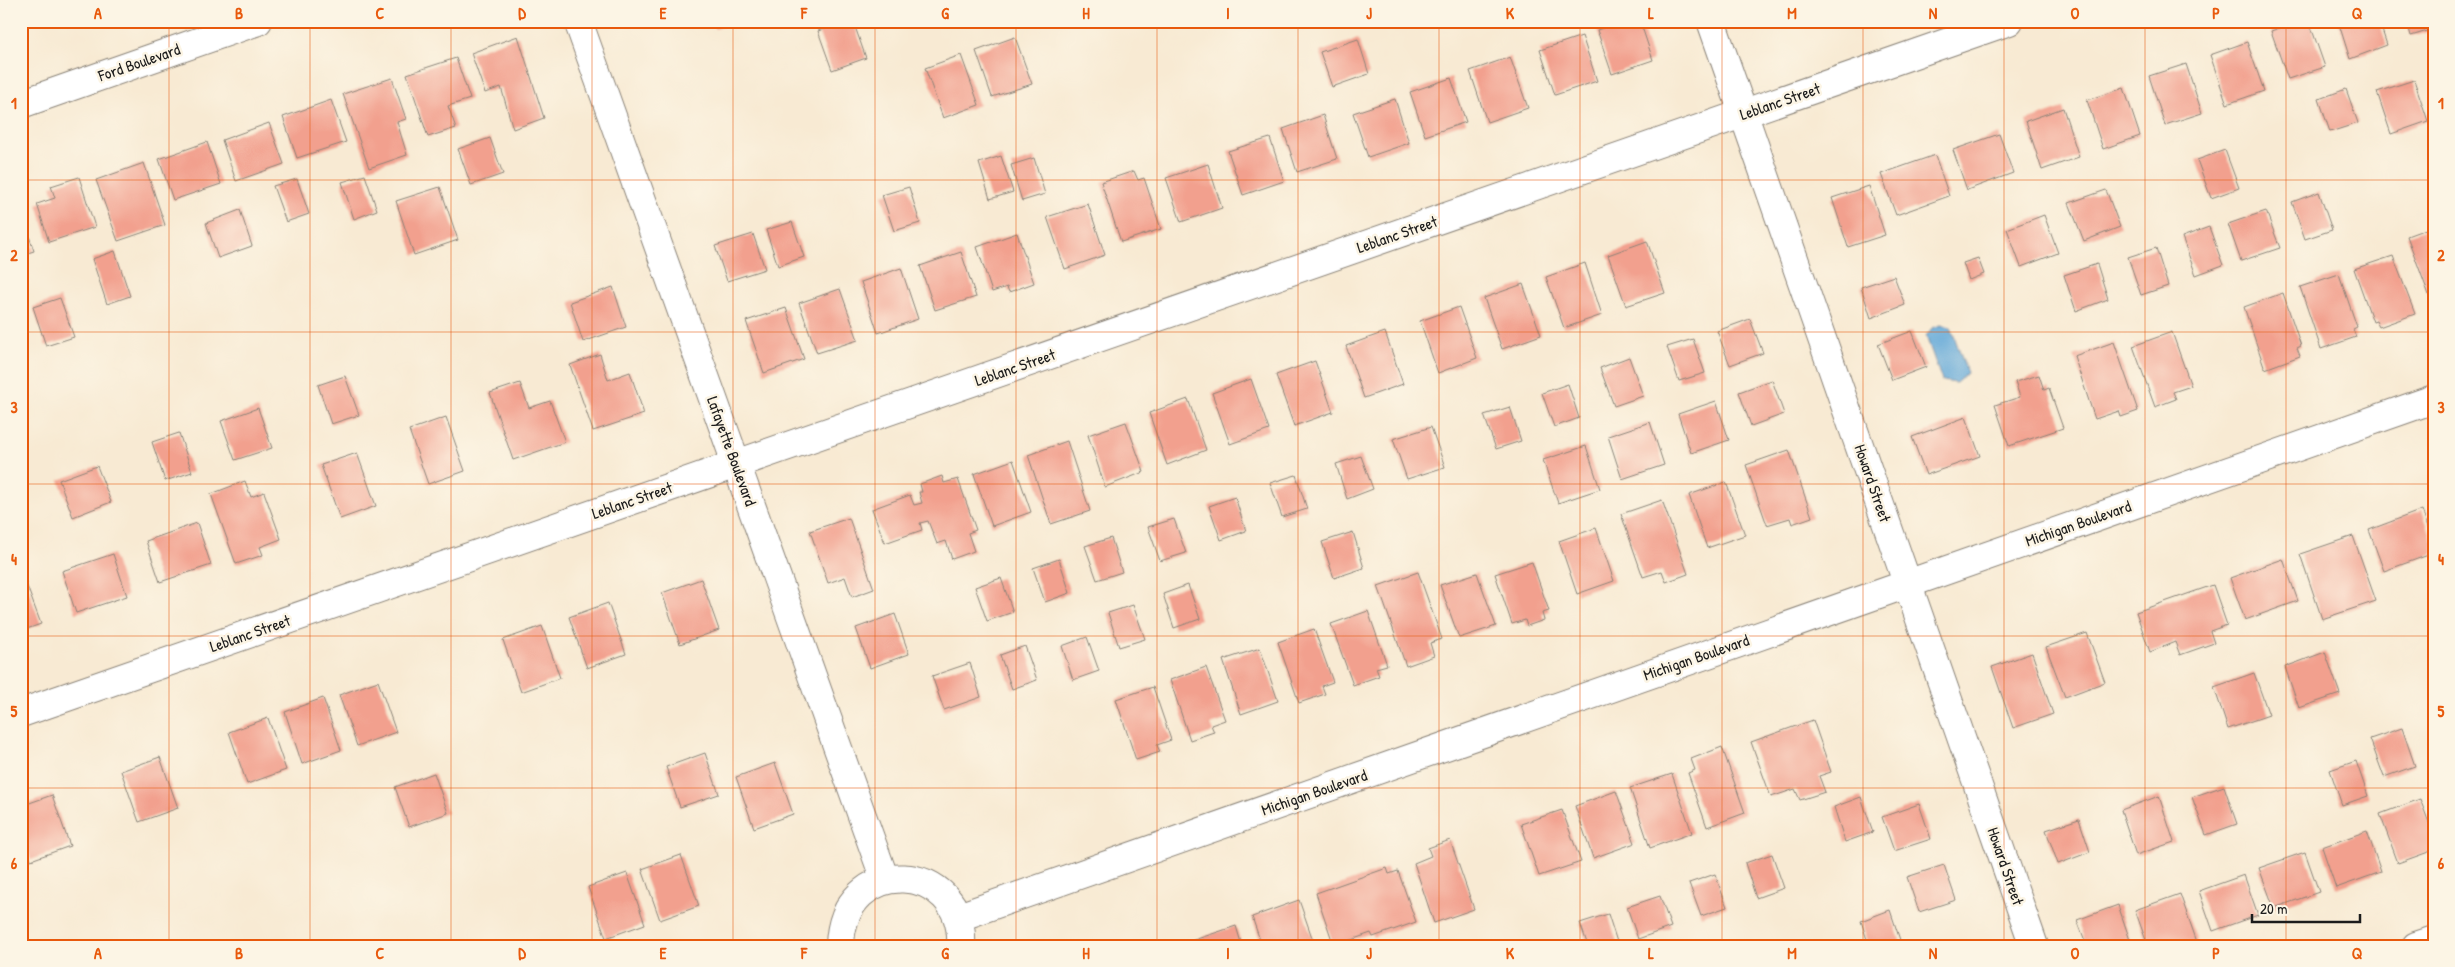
<svg xmlns="http://www.w3.org/2000/svg" width="2455" height="967" font-family="'Patrick Hand',sans-serif">
<style>
.water{fill:#63a9d9;stroke:#40627a}
.building{fill:#f2a08e}
.lines{fill:none;stroke-linecap:round;stroke-linejoin:round}
.minor-casing{stroke:#8a8378;stroke-width:30}
.minor{stroke:#fff;stroke-width:28}
.grid{fill:none;stroke:#e8590c;stroke-width:1;stroke-opacity:0.55}
.labels{text-anchor:middle;stroke-width:5;stroke-linejoin:round;paint-order:stroke}
.street-label{font-size:16px;fill:#1c1c1c;stroke:#fcf5e5}
.neatline{fill:none;stroke:#e8590c;stroke-width:2}
.grid-label{font-size:16px;text-anchor:middle;font-weight:bold;fill:#e8590c}
</style>
<rect width="100%" height="100%" fill="#fcf5e5"/>
<filter id="ink" filterUnits="userSpaceOnUse"><feTurbulence type="fractalNoise" baseFrequency=".02" numOctaves="2"/><feDisplacementMap in="SourceGraphic" scale="10" xChannelSelector="R" yChannelSelector="G"/><feConvolveMatrix kernelMatrix="1 2 1 2 8 2 1 2 1" color-interpolation-filters="sRGB"/></filter>
<filter id="wash" filterUnits="userSpaceOnUse"><feTurbulence type="fractalNoise" baseFrequency=".0096" numOctaves="4" result="noise"/><feDisplacementMap in="SourceGraphic" scale="20" xChannelSelector="R" yChannelSelector="G"/><feGaussianBlur stdDeviation="1.12" result="paint"/><feColorMatrix in="noise" values="0 0 0 0 0 0 0 0 0 0 0 0 0 0 0 0 0 1.4 0 .05"/><feComposite in="paint" operator="in"/></filter>
<g filter="url(#wash)">
<rect width="100%" height="100%" fill="#f8ead3"/>
<path class="water" d="M1941,325L1951,327L1967,373L1956,383L1942,381L1926,336L1932,328Z"/>
<g id="blocks">
<path class="building" d="M712,21H736V22L715,29Z
M845,21H853L866,58L832,70L818,31Z
M1623,21H1640L1653,60L1612,74L1597,30Z
M2299,21H2309L2325,67L2288,79L2271,31Z
M2338,21H2379L2387,45L2350,59Z
M2407,21H2434V29L2411,36Z
M518,36L544,118L513,129L501,87L485,93L471,53Z
M1582,36L1597,81L1555,95L1540,50Z
M1015,37L1032,84L992,97L976,51Z
M1358,39L1369,74L1332,87L1320,52Z
M2247,42L2264,91L2227,104L2210,55Z
M961,55L979,105L943,118L925,68Z
M1510,57L1528,108L1487,122L1470,71Z
M456,58L470,99L448,106L456,128L428,137L407,74Z
M2186,64L2202,113L2165,125L2149,76Z
M392,78L406,119L397,122L407,155L369,168L343,94Z
M1451,78L1466,122L1425,136L1410,92Z
M2414,80L2428,121L2391,134L2377,92Z
M2124,88L2140,136L2103,149L2087,100Z
M2346,89L2358,123L2330,132L2319,99Z
M1395,99L1409,143L1368,157L1353,113Z
M331,100L346,142L297,158L283,117Z
M2063,108L2079,157L2042,170L2026,121Z
M1323,115L1337,159L1297,172L1283,129Z
M269,123L284,164L236,181L222,140Z
M1999,134L2013,173L1967,190L1953,150Z
M490,138L503,174L471,185L458,149Z
M1270,138L1284,181L1243,195L1228,151Z
M207,142L221,184L173,200L159,159Z
M2225,150L2239,188L2211,198L2197,160Z
M1935,155L1949,196L1896,215L1881,174Z
M1001,156L1013,192L990,199L979,163Z
M1034,158L1045,194L1022,201L1011,165Z
M144,163L165,225L118,241L96,180Z
M1208,164L1222,208L1181,222L1166,178Z
M1134,171L1138,180L1144,178L1161,229L1121,242L1101,182Z
M365,175L377,210L354,219L342,182Z
M79,177L95,227L49,242L37,204L55,198L51,186Z
M297,179L309,214L286,222L273,186Z
M1869,186L1885,235L1848,247L1832,198Z
M440,187L458,240L414,255L396,201Z
M909,187L920,223L894,231L882,195Z
M2106,190L2120,227L2084,241L2069,203Z
M2319,192L2332,230L2305,239L2292,202Z
M1088,204L1105,255L1065,269L1047,217Z
M240,210L252,246L218,258L206,223Z
M2266,211L2280,248L2241,261L2228,224Z
M21,212L34,251L21,255Z
M2044,215L2058,253L2021,267L2007,229Z
M792,222L804,257L778,266L766,230Z
M2434,226V294L2429,295L2407,236Z
M2209,227L2223,265L2196,275L2182,237Z
M1017,233L1034,283L1009,292L1007,287L992,292L977,247Z
M753,234L765,269L727,281L715,246Z
M1647,241L1665,293L1626,306L1608,255Z
M2156,248L2168,286L2141,295L2128,257Z
M115,251L130,296L107,304L92,259Z
M961,252L976,297L935,310L920,266Z
M2393,256L2415,314L2379,327L2376,321L2373,322L2354,269Z
M1978,258L1984,274L1969,280L1963,263Z
M1585,263L1602,315L1564,328L1546,277Z
M2097,264L2108,299L2076,311L2064,275Z
M901,268L918,319L878,333L861,282Z
M2339,274L2357,327L2353,329L2356,337L2321,349L2300,287Z
M1894,276L1905,305L1871,318L1861,287Z
M1523,284L1541,335L1502,349L1484,298Z
M613,287L626,327L583,342L570,302Z
M840,289L858,340L817,353L799,303Z
M2283,293L2301,346L2297,348L2300,356L2265,369L2244,307Z
M60,298L74,337L46,346L33,307Z
M1459,307L1477,358L1438,373L1420,321Z
M786,308L804,359L764,373L746,321Z
M1750,319L1763,353L1730,365L1717,331Z
M1912,331L1926,367L1892,380L1878,344Z
M1385,332L1403,384L1364,398L1346,346Z
M2172,332L2191,386L2173,392L2176,399L2155,407L2133,346Z
M1693,339L1705,373L1679,381L1667,347Z
M2114,342L2138,411L2121,417L2119,411L2095,419L2074,356Z
M600,354L608,380L630,372L644,414L593,431L570,365Z
M1629,357L1643,396L1614,406L1600,368Z
M1315,361L1333,412L1294,426L1276,375Z
M2039,375L2044,390L2049,388L2063,428L2009,446L1995,405L2020,397L2015,382Z
M345,376L359,415L331,424L318,385Z
M1251,379L1269,430L1230,444L1212,393Z
M1772,380L1784,414L1751,426L1739,392Z
M520,383L529,408L550,401L565,442L513,460L490,393Z
M1568,384L1579,418L1554,427L1542,393Z
M1188,399L1206,450L1167,465L1149,413Z
M1716,401L1729,440L1691,453L1678,414Z
M1510,407L1521,441L1496,449L1484,415Z
M258,408L272,448L235,460L221,421Z
M446,417L465,471L428,484L409,430Z
M1966,417L1980,456L1926,475L1912,437Z
M1126,422L1144,472L1105,487L1088,435Z
M1650,422L1664,465L1622,479L1608,436Z
M1431,427L1445,467L1407,479L1393,439Z
M179,433L192,472L165,481L152,442Z
M1067,441L1090,511L1051,524L1028,455Z
M1586,446L1600,489L1558,503L1543,460Z
M1789,450L1812,517L1792,524L1790,518L1767,525L1746,465Z
M357,453L376,506L340,519L321,465Z
M1361,456L1373,489L1347,499L1336,464Z
M1013,460L1031,512L992,526L974,474Z
M97,466L111,502L73,517L59,480Z
M1296,475L1307,509L1282,517L1270,483Z
M942,476L944,483L958,479L976,530L968,533L974,551L952,559L946,541L937,544L928,521L920,523L922,530L885,543L872,509L910,495L914,505L922,503L919,492H922L920,484Z
M245,481L251,497L264,492L281,539L260,547L263,555L236,564L211,494Z
M1726,482L1745,535L1707,548L1689,495Z
M1235,497L1246,531L1221,540L1209,506Z
M1662,500L1688,574L1666,582L1662,571L1643,577L1621,514Z
M21,510L27,527L21,529Z
M2422,510L2434,544V553L2384,571L2369,530Z
M849,518L874,589L852,597L845,577L828,583L810,531Z
M1174,519L1186,553L1160,561L1148,527Z
M197,523L211,565L160,582L146,541Z
M1596,528L1614,581L1577,594L1559,541Z
M1353,532L1364,568L1334,578L1322,542Z
M2353,536L2376,601L2322,619L2300,554Z
M1111,538L1122,572L1097,580L1085,546Z
M113,554L127,596L76,613L62,571Z
M1059,559L1070,593L1045,602L1033,568Z
M2283,559L2298,601L2245,620L2230,578Z
M1532,562L1549,611L1542,613L1544,620L1527,626L1525,620L1512,624L1495,574Z
M21,570L41,624L21,631Z
M1418,572L1442,639L1430,643L1434,656L1406,666L1378,586Z
M1477,573L1496,626L1459,638L1440,585Z
M1001,578L1013,612L987,621L975,587Z
M701,579L719,630L680,644L662,593Z
M1188,585L1200,619L1174,628L1163,594Z
M2213,585L2227,625L2210,631L2214,643L2180,655L2175,642L2150,652L2136,612Z
M608,603L626,654L587,668L569,617Z
M1133,605L1145,639L1119,647L1108,613Z
M1368,611L1387,665L1376,668L1379,676L1353,685L1331,624Z
M895,614L909,654L870,668L856,628Z
M542,626L560,678L521,692L503,640Z
M1314,629L1333,682L1322,686L1325,694L1299,703L1278,642Z
M2087,633L2105,682L2065,697L2046,647Z
M1087,637L1099,671L1073,680L1062,646Z
M1025,646L1037,680L1012,689L1000,655Z
M1260,648L1278,701L1241,714L1223,660Z
M2325,652L2340,694L2299,708L2285,667Z
M2032,653L2053,714L2013,728L1992,667Z
M970,663L981,697L944,710L932,676Z
M1206,667L1225,720L1211,725L1214,732L1190,740L1170,680Z
M2254,673L2269,715L2228,729L2214,687Z
M378,681L396,732L357,746L339,695Z
M1153,687L1171,740L1157,745L1160,752L1136,760L1116,699Z
M323,698L341,750L302,764L285,712Z
M268,718L286,770L247,784L229,732Z
M1813,720L1831,772L1819,776L1825,792L1800,800L1795,789L1771,797L1751,742Z
M2402,728L2415,766L2384,777L2370,739Z
M1722,747L1745,813L1707,827L1688,773L1695,770L1691,759Z
M705,753L719,794L680,807L666,767Z
M160,757L178,808L139,822L121,771Z
M2356,761L2368,796L2342,805L2330,770Z
M775,763L793,814L754,828L736,777Z
M434,773L448,813L409,827L395,787Z
M1672,774L1692,833L1650,848L1630,788Z
M2224,786L2237,824L2206,835L2192,797Z
M1616,791L1635,843L1593,858L1575,806Z
M52,795L70,846L31,860L21,831V806Z
M2159,796L2174,842L2136,855L2121,810Z
M1861,797L1873,832L1845,842L1834,807Z
M2420,799L2434,836V850L2398,863L2380,814Z
M1919,804L1931,839L1894,851L1882,817Z
M1562,810L1581,862L1539,876L1521,824Z
M2079,819L2090,852L2058,864L2046,830Z
M2367,831L2381,872L2336,888L2322,847Z
M1450,840L1474,909L1434,923L1414,863L1431,856L1428,848Z
M2305,852L2319,892L2274,908L2259,868Z
M1772,854L1784,888L1756,898L1745,863Z
M681,855L699,906L660,920L642,869Z
M1944,865L1956,900L1919,912L1907,877Z
M1387,868L1389,874L1398,871L1416,922L1373,937L1371,933L1334,946L1316,893Z
M627,873L645,924L606,938L588,887Z
M1715,874L1727,907L1701,916L1689,883Z
M2244,875L2258,915L2213,931L2199,891Z
M2180,894L2197,942L2186,946H2168L2167,944L2148,946L2135,910Z
M1660,896L1671,927L1638,939L1627,907Z
M1299,900L1315,946H1262L1252,917Z
M2118,905L2132,946H2087L2077,920Z
M1890,910L1902,946H1869L1861,921Z
M1608,914L1618,945L1588,946L1580,923Z
M1236,926L1242,946H1186L1185,943Z"/>
</g>
</g>
<g filter="url(#ink)">
<use href="#blocks" fill-opacity="0" stroke="#8a8378" stroke-width="1"/>
<g class="lines">
<g class="minor-casing">
<path id="minor" d="M578,21L885,880
M1711,21L2034,946
M21,104L258,21
M21,713L2009,21
M959,917L2434,399
M840,946C842,852 966,860 961,946
M2416,946L2434,940"/>
</g>
<use href="#minor" class="minor"/>
</g>
</g>
<path class="grid" d="M169,21V946M310,21V946M451,21V946M592,21V946M733,21V946M875,21V946M1016,21V946M1157,21V946M1298,21V946M1439,21V946M1580,21V946M1722,21V946M1863,21V946M2004,21V946M2145,21V946M2286,21V946M21,180H2434M21,332H2434M21,484H2434M21,636H2434M21,788H2434"/>
<g class="labels">
<g class="street-label">
<text transform="translate(139 62) rotate(-19)" y="6">Ford Boulevard</text>
<text transform="translate(1780 101) rotate(-19)" y="6">Leblanc Street</text>
<text transform="translate(1397 234) rotate(-19)" y="6">Leblanc Street</text>
<text transform="translate(1015 367) rotate(-19)" y="6">Leblanc Street</text>
<text transform="translate(732 451) rotate(70)" y="6">Lafayette Boulevard</text>
<text transform="translate(1873 483) rotate(71)" y="6">Howard Street</text>
<text transform="translate(632 500) rotate(-19)" y="6">Leblanc Street</text>
<text transform="translate(2078 523) rotate(-19)" y="6">Michigan Boulevard</text>
<text transform="translate(250 633) rotate(-19)" y="6">Leblanc Street</text>
<text transform="translate(1696 657) rotate(-19)" y="6">Michigan Boulevard</text>
<text transform="translate(1314 792) rotate(-19)" y="6">Michigan Boulevard</text>
<text transform="translate(2006 866) rotate(71)" y="6">Howard Street</text>
</g>
</g>
<rect width="2455" height="967" fill="none" stroke="#fcf5e5" stroke-width="55"/>
<path d="M2252 914v8h108v-8" fill="none" stroke="#1c1c1c" stroke-width="2.5"/>
<text x="2260" y="914" font-size="15" fill="#1c1c1c" stroke="#fcf5e5" stroke-width="4" paint-order="stroke">20 m</text>
<rect x="28" y="28" width="2400" height="912" class="neatline"/>
<g class="grid-label">
<text x="98" y="19">A</text>
<text x="239" y="19">B</text>
<text x="380" y="19">C</text>
<text x="522" y="19">D</text>
<text x="663" y="19">E</text>
<text x="804" y="19">F</text>
<text x="945" y="19">G</text>
<text x="1086" y="19">H</text>
<text x="1228" y="19">I</text>
<text x="1369" y="19">J</text>
<text x="1510" y="19">K</text>
<text x="1651" y="19">L</text>
<text x="1792" y="19">M</text>
<text x="1933" y="19">N</text>
<text x="2075" y="19">O</text>
<text x="2216" y="19">P</text>
<text x="2357" y="19">Q</text>
<text x="14" y="109">1</text>
<text x="2441" y="109">1</text>
<text x="14" y="261">2</text>
<text x="2441" y="261">2</text>
<text x="14" y="413">3</text>
<text x="2441" y="413">3</text>
<text x="14" y="565">4</text>
<text x="2441" y="565">4</text>
<text x="14" y="717">5</text>
<text x="2441" y="717">5</text>
<text x="14" y="869">6</text>
<text x="2441" y="869">6</text>
<text x="98" y="959">A</text>
<text x="239" y="959">B</text>
<text x="380" y="959">C</text>
<text x="522" y="959">D</text>
<text x="663" y="959">E</text>
<text x="804" y="959">F</text>
<text x="945" y="959">G</text>
<text x="1086" y="959">H</text>
<text x="1228" y="959">I</text>
<text x="1369" y="959">J</text>
<text x="1510" y="959">K</text>
<text x="1651" y="959">L</text>
<text x="1792" y="959">M</text>
<text x="1933" y="959">N</text>
<text x="2075" y="959">O</text>
<text x="2216" y="959">P</text>
<text x="2357" y="959">Q</text>
</g>
</svg>
